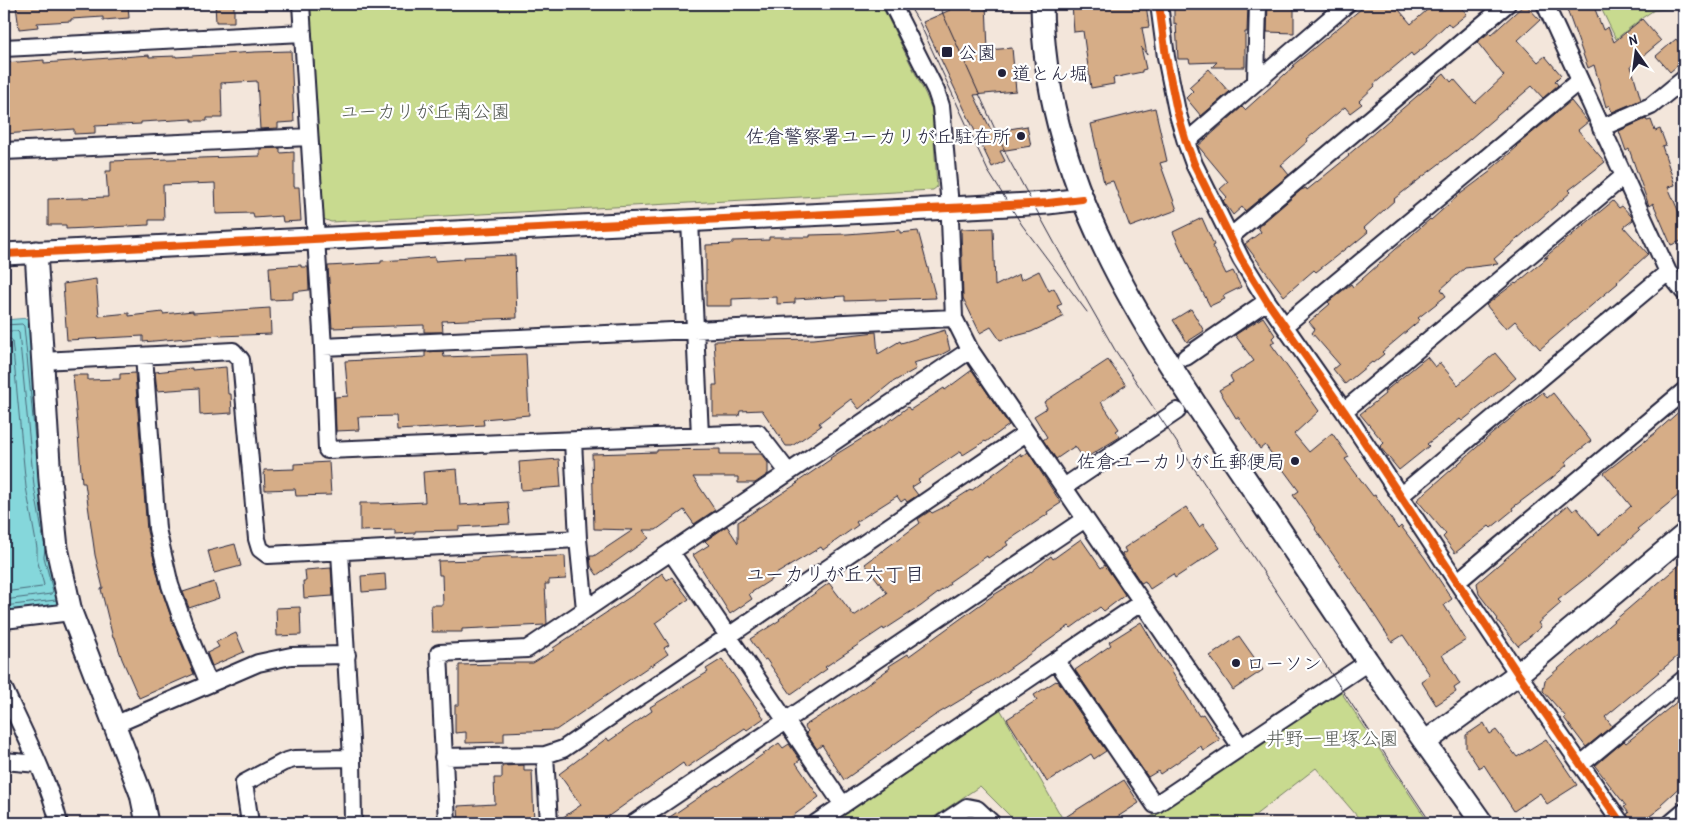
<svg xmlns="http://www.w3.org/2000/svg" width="1688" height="827" font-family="'Patrick Hand','Klee One',sans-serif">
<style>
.green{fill:#c8da8f;stroke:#757e65}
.water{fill:#85d7db;stroke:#5d8f9b}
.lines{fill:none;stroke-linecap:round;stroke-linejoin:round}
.shore{stroke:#4a6a7b;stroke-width:1}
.building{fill:#d6ad87;stroke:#22223b}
.minor-casing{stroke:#22223b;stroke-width:20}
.tertiary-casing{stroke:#22223b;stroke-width:25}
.minor{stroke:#fff;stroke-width:16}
.tertiary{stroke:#fff;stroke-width:21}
.tram{stroke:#22223b;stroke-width:1}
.cycleway-casing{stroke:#fff;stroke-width:11}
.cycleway{stroke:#e8590c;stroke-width:8}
.poi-dot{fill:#22223b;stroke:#fff;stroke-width:2}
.labels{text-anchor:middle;stroke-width:4.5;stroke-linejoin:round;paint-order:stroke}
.poi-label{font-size:19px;fill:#22223b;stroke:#fff;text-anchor:start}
.park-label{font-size:19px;fill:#545954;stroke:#fff}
.neighbourhood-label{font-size:20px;fill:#22223b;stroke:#fff}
</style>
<rect width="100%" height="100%" fill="#f3e6db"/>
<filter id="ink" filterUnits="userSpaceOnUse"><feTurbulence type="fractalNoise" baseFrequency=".02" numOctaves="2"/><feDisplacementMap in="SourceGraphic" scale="10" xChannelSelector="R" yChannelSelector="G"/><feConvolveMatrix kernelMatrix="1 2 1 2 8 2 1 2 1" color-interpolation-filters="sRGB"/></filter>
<g filter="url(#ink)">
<path class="green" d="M310,4H881L926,95L932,110L937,187L933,190L331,222L321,218Z
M1599,4H1684V8L1654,10L1642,18L1616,39Z
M1341,692L1429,823H1363L1316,768L1245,823H1142Z
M999,707L1065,823H1017L980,786L925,823H827Z"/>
<path class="water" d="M29,318L45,485L62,604L4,611V320Z"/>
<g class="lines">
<path class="shore" d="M4,325L22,324L24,326L36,449
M4,331H17L19,333L34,486L45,548L44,557L53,591L51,594L4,600
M4,339H10L12,340L26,487L37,548V559L44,585L42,587L4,592
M4,606L56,600"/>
</g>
<path class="building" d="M43,4H128L129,18L103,20V17L71,19V21L37,23L38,27L19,29L16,6Z
M215,4H234V22H216Z
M950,4H986L988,50L1012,48L1016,91L974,95L992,132L1027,126L1031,146L1000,151L1005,161L992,167L923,22L950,10Z
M1072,4H1146L1149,27L1142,28L1147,55L1141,47L1146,69L1142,70V72L1113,78L1114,84L1091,88L1083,31L1074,32Z
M1174,4H1248L1247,32H1245V67H1212L1217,62L1190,63L1189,59H1178L1176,23L1174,24Z
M1268,4H1294V33L1267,32Z
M1367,4H1394L1411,24L1434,4H1458L1467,14L1451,27L1448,23L1426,44L1427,45L1413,56L1411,53L1374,84L1375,86L1359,101L1362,104L1350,113L1345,107L1307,139L1308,141L1281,165L1289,175L1245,211L1242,207L1233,215L1223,201L1227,197L1220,189L1228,182L1198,146L1242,107L1245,110L1294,66H1292Z
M1525,4L1540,20L1518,40L1538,62L1545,56L1561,75L1555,81L1558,85L1543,98L1532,86L1457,150L1394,199L1395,200L1364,228L1368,232L1350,247L1349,246L1316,272L1314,270L1284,296L1245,244L1261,232L1258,227L1301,190L1306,188L1307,190L1349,156L1348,155L1444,73L1451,82L1454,79L1475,103L1504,76L1477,42L1489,33L1491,35Z
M1565,4H1593L1603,30L1608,27L1614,42L1642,19L1661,41L1631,66L1641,100L1612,112L1609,105L1606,107L1594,65L1588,68Z
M1676,39L1684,49V60L1670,72L1656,56Z
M291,51L294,122L278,123V128L260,129L257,81L221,83L222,118H207V121H192V119L141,122V124L95,126V133L74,134V129L4,134V63L44,60V63L149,55V57L176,56V57L255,52Z
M1209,69L1229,92L1201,116L1186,98L1193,91L1189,87Z
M1571,101L1588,122L1578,130L1605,162L1569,190L1571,192L1494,259L1498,264L1465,268L1441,289L1446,296L1418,318L1420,320L1382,352L1384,354L1373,363L1372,362L1345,384L1333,369L1339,364L1312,333L1315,329L1309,322L1330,304L1328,302L1351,284L1353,287L1430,219L1431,220L1459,195L1491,171L1490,170L1517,147L1516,146Z
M1155,108L1167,161L1160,163L1177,210L1130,227L1113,181L1104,183L1091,124Z
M1646,119L1647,121L1651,120L1655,131L1660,129L1666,145L1662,146L1675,185L1668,187L1684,224V240L1671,245L1653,203L1649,206L1629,149L1626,151L1619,131Z
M280,148V153L294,152V187H299L301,221L283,222L282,216L254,218L253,213L216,214L215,183L163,185L164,220H149V225L66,229V225H48V199L108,197L106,171H111V161L260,156V149Z
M1613,201L1619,208L1622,206L1632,217L1633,220L1624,227L1648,254L1617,282L1618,283L1540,349L1515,321L1506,329L1486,305L1515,283L1516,284L1548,257L1544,258Z
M1202,218L1214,245L1212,246L1226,274L1233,271L1241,287L1223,296L1225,299L1210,306L1186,261L1173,232Z
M993,228L995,286L1019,274L1021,280L1039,271L1049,291L1054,288L1062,304L1057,306L1063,317L1031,332L1000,340L991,327L980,333L963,298L961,229Z
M900,230V233L918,231L936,298L845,301V296L795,299V303L777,304V297L732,299V306H706V245L733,244V241L769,240V237H810V235L847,234Z
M515,255L517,318L442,321L443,332H424V325L332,328L328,266L381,263V261L411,259L435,257V261L464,259V257Z
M301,265V267H308L309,290L293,292V299L271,300L269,267Z
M96,279L99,316L129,313V316L163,312V314L193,311V313L270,308L271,334L220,336V335L143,342V336L67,340L63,284Z
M1191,309L1204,331L1187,342L1173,320Z
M1263,317L1275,335L1272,338L1275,342L1271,344L1319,411L1294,434L1309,452L1332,433L1349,457L1345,459L1373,496L1375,495L1398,529L1401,526L1425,558L1452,599L1444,605L1466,640L1442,655L1460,684L1454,688L1456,692L1436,705L1421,681L1430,675L1403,635L1392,642L1360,593L1315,529L1316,528L1293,495L1299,491L1265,445L1260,449L1238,417L1236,418L1219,390L1233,382L1230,376L1254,361L1235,335Z
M945,330L950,350L939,356L913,363L916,369L891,383L859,409L851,399L819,423L821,426L792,446H786L762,410L740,411L739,416H713V385H717L714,341L814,339L876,332L878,354L900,341L901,343Z
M443,351L444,357L526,354L529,415L483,419L484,425L397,430L396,416L358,417L359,430L336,431L335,397L348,396L345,361L425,357V352Z
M1495,353L1516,378L1462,421L1460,419L1427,444L1429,446L1399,470L1380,447L1384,443L1360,414L1385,394L1384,392L1427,357L1435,367L1440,363L1458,385Z
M1108,360L1126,385L1101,402L1119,429L1116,431L1120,437L1084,459L1075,446L1056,459L1043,440L1047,437L1034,416L1047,408L1044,402Z
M226,367L228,394H231L232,413L200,415L199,388L157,391L155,372L192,368V370Z
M972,370L1009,425L986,442L985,441L963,455L961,451L918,480L920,482L912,487L918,495L907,502L905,499L901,502L897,496L856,522L858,525L823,550L821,547L776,574L777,576L749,594L752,599L730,614L693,555L709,545L705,541L727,526L738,543V522L798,483H796L831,459L830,458L884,425L908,407L910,410L944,388L945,390Z
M135,373L147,531L161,588L174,626L194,674L139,698L122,659L115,638H113L101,589L103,588L95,555L85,483H82L73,375H88V380L120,379V374Z
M1543,392L1547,398L1553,393L1591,441L1565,462L1567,465L1552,478L1512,508L1513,510L1491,528L1489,526L1455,553L1443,537L1446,534L1417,500L1493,433Z
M1684,407V491L1637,529L1639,531L1591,574L1558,600L1561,603L1538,623L1541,627L1518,646L1497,620L1498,619L1479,594L1477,583L1568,505L1573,511L1577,508L1599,535L1631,506L1604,473L1655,433Z
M720,449V454H761L768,463V474L755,483H738V477H693L715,510L694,524L684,510L656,530H643L649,538L597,575L591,566L590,556H594L633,530L594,529L592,454L657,452V450Z
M1028,452L1061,503L1047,512L1048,514L1006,542L1008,545L988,558L987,556L949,582L950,584L921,606L884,630L883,628L825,667L827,669L791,694L766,659L764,660L750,639L780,620L779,619L829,583L854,616L887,593L865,564L920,523L918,519L930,511L932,513L942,508L970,490L971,491L1020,454L1022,457Z
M559,459L561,487L521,490L519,462Z
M329,462L331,495L296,496L295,489L265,490L264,470L294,469V464Z
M457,469L460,505L508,502L510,524L459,527V530L415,531V533L395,534V530L360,531V503H380V504L425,502L423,472Z
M1186,507L1199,527L1203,524L1220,548L1175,578L1173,574L1150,589L1145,581L1141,583L1122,554L1126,552L1124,548Z
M1081,539L1101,568L1105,565L1125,595L1104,611L1100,607L1071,628L1069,626L989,683L934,716L844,780L822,745L817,749L806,733L808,731L804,726L850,697L890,668L889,666L908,654L909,656L992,596L1031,572L1051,556L1053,559Z
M235,544L241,566L214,573L208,551Z
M511,556V557L565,556L566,579L549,580V584H545L547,624L545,625L462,629V632H432L431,605H443L442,575H439L438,561L478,560V558Z
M1684,561V651L1605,717L1612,726L1586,747L1564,718L1566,717L1543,691L1545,680Z
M331,568L333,596L304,598L303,581H306L305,570Z
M662,573L667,580L672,577L689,599L655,623L669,645L664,648L668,654L651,666V665L556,730L504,732V742L466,743V732L455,733V705H459V665L497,664V663H533L554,650L553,648L642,589Z
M385,574L386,590L362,592L361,576Z
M214,582L219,598L189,608L183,592Z
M300,607L301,635L277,636L276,608Z
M1141,622L1162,657L1173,671L1172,672L1199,716L1203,714L1220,740L1203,751L1201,746L1160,774L1158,771L1148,777L1075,670L1111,645L1109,642Z
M236,633L244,652L212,666L207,653L219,647L216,642Z
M1239,636L1263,670L1233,690L1210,656Z
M722,659L764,718L747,730L745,728L686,768L683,763L599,823H559V820L581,805L559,774L607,738L609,741L652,711L650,707L708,672L706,669Z
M1056,681L1057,682L1058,681L1106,751L1094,759L1091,754L1047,782L1023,742L1022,743L1007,719L1037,700L1034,695Z
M1684,696V783L1661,804L1663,806L1641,823H1631L1627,814L1629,813L1624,807L1626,806L1595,766L1624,741L1626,743Z
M1484,723L1490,734L1496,730L1517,757L1546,739L1577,785L1547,804L1540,793L1514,811L1484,765L1479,768L1466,748V735Z
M779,743L783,748L789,744L800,760L796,763L819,797L783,823H661L717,785L718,786Z
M524,765V771H532L534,823H459L458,806L495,804L494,778H502V766Z
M1124,780L1139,803L1108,823H1056Z"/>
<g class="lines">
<g class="minor-casing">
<path id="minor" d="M301,4L323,347L327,450L758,433L788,472
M892,4L936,91L941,106L949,195L954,318L970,350L1241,747
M1159,4L1166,57L1177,111L1186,142L1194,164L1241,259L1267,301L1344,411L1518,674L1621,823
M1545,4L1668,272L1684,292
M4,48L303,33
M1256,80L1258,4
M1601,128L1651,106L1684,79
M1186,142L1347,4
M4,151L309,137
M690,221L700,435
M1230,237L1507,4
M1285,325L1580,80
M323,347L954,318
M144,356L157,529L170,585L183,622L209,684
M1186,357L1267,301
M42,361L233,351L241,360L257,539L260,549L268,555L578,539
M1344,411L1624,176
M573,441L578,539L585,609
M1064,487L1177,411
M1400,496L1668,272
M340,552L352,758L353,823
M671,552L843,805
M1457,582L1684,391
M4,620L71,612
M1056,660L1155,805L1368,662
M4,689C24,733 47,776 59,823
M114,725L258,663L291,656L347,655
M545,755L549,823
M443,757L545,755L563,749L1026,433
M4,761L38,764
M1580,765L1684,679
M250,823L244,783L284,762L294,759L352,758
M447,823L439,653L527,649L970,350
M634,823L1085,519
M816,823L1142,602
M943,823L967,807L977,809L992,823
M1671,823L1684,812"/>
</g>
<g class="tertiary-casing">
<path id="tertiary" d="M1042,4C1044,196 1159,350 1262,503C1297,556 1332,608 1367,660C1405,715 1444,769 1482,823
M36,252L50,480L57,548L71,612L141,794L147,823
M4,254L949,208L1048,203L1082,199
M1425,742L1518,674L1684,535"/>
</g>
<use href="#minor" class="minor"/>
<use href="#tertiary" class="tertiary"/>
<path class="tram" d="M908,4L920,24L988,171L1022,225L1087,312
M940,4L943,14L1008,158L1066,264L1115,350L1431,823"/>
<g class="cycleway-casing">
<path id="cycleway" d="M1159,4L1166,57L1177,111L1186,142L1194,164L1241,259L1267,301L1344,411L1518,674L1621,823
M4,254L949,208L1048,203L1082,199"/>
</g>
<use href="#cycleway" class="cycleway"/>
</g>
</g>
<g class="poi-dot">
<rect x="941" y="46" width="12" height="12" rx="2.5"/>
<circle cx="1002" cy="73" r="5"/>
<circle cx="1021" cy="136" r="5"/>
<circle cx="1295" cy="461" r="5"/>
<circle cx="1236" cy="663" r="5"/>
</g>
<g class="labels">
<g class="poi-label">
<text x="958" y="59">公園</text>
<text x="1012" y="80">道とん堀</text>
<text x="1011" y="143" text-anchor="end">佐倉警察署ユーカリが丘駐在所</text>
<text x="1285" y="468" text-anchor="end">佐倉ユーカリが丘郵便局</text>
<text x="1246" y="670">ローソン</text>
</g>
<g class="park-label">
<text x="425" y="118">ユーカリが丘南公園</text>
<text x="1332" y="745">井野一里塚公園</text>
</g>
<g class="neighbourhood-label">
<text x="835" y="581">ユーカリが丘六丁目</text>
</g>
</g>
<rect width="1688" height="827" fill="none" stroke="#fff" stroke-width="20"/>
<rect x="10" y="10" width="1668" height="807" fill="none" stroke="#22223b" stroke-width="2" filter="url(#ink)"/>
<g transform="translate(1636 52) rotate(346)" stroke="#ffffff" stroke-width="4" paint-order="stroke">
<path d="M0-4L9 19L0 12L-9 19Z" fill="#22223b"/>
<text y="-8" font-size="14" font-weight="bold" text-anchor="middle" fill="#22223b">N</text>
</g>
</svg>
